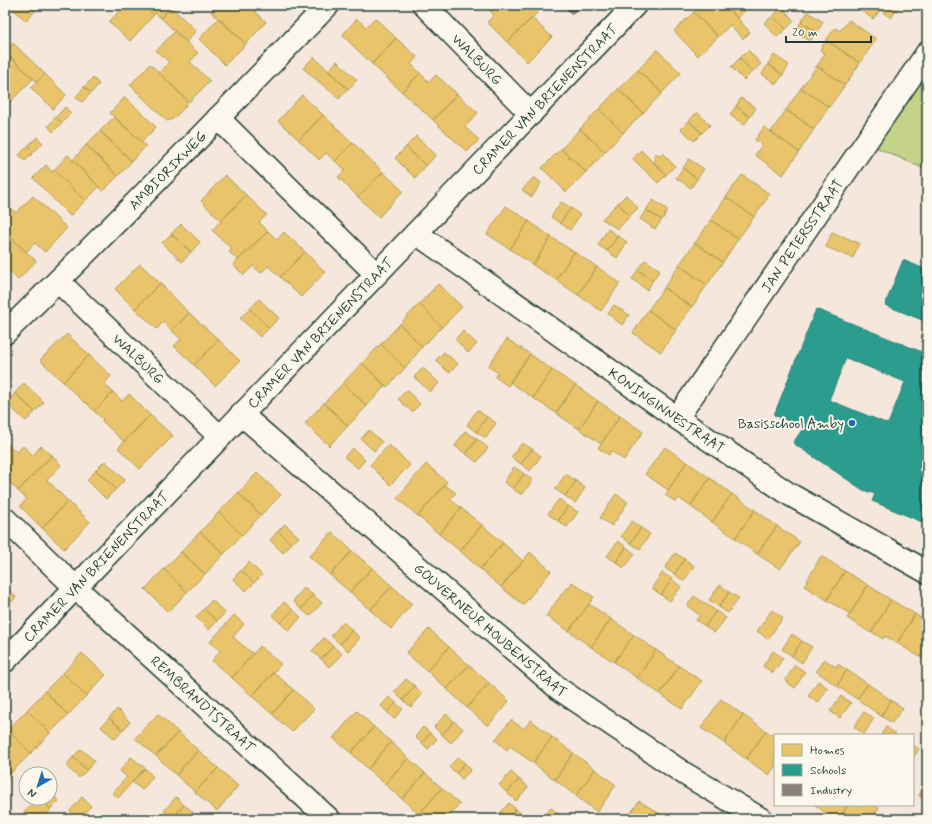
<svg xmlns="http://www.w3.org/2000/svg" width="932" height="824" font-family="Mynerve,sans-serif">
<style>
.green{fill:#c4d387;stroke:#72885e}
.homes{fill:#e9c46a;stroke:#ac9c5a}
.schools{fill:#2a9d8f;stroke:#278074;fill-rule:evenodd}
.industry{fill:#8a817c;stroke:#6a6d66}
.lines{fill:none;stroke-linecap:round;stroke-linejoin:round}
.minor-casing{stroke:#1f3d34;stroke-width:25}
.minor{stroke:#fbf7ec;stroke-width:22}
.poi-dot{fill:#1f6fb2;stroke:#fbf7ec;stroke-width:1.5}
.labels{text-anchor:middle;stroke-width:4;stroke-linejoin:round;paint-order:stroke}
.street-label{font-size:14px;fill:#1f3d34;stroke:#fbf7ec}
.poi-label{font-size:14px;fill:#1f3d34;stroke:#fbf7ec;text-anchor:end}
</style>
<rect width="100%" height="100%" fill="#f5e7db"/>
<filter id="ink" filterUnits="userSpaceOnUse"><feTurbulence type="fractalNoise" baseFrequency=".025" numOctaves="2"/><feDisplacementMap in="SourceGraphic" scale="8" xChannelSelector="R" yChannelSelector="G"/><feConvolveMatrix kernelMatrix="1 2 1 2 8 2 1 2 1" color-interpolation-filters="sRGB"/></filter>
<g filter="url(#ink)">
<path class="green" d="M927,69V170L873,146Z"/>
<path class="homes" d="M5,5H33L37,9L26,21L12,8L5,15Z
M125,5H143L154,15L130,41L109,22Z
M143,5H174L161,18L155,13L154,15Z
M218,5H249L266,22L246,44L211,12Z
M486,5H535L540,10L507,42L487,22L494,15L485,6Z
M701,5H725L750,32L743,39L730,25L718,37L694,12Z
M725,5H751L737,18Z
M853,5H900L891,18L880,10L873,19Z
M171,7L196,31L186,42L161,18Z
M782,7L794,21L786,29L773,16Z
M694,12L718,37L698,56L674,31Z
M808,12L823,22L817,32L801,22Z
M773,16L786,29L777,37L764,23Z
M219,18L246,44L225,65L199,39Z
M375,18L396,38L372,64L342,35L357,19L366,27Z
M532,18L552,37L527,62L507,42Z
M849,20L876,39L860,63L826,40L835,28L840,31Z
M801,22L817,32L810,41L795,31Z
M175,31L198,53L190,62L210,81L189,102L159,73L169,62L156,51Z
M396,38L417,57L411,64L420,73L402,92L372,64Z
M826,40L860,63L845,85L817,66L825,54L820,50Z
M13,43L45,74L37,82L5,52V51Z
M657,50L681,73L662,93L638,70Z
M748,50L761,64L752,72L740,58Z
M5,52L33,79L10,102L5,96Z
M774,55L789,65L783,75L768,64Z
M314,57L348,89L339,99L303,68Z
M740,58L752,72L744,80L731,67Z
M337,61L357,80L348,89L328,71Z
M150,64L187,100L185,107L173,119L167,121L130,85Z
M768,64L783,75L776,84L762,74Z
M817,66L845,85L829,107L801,88Z
M638,70L662,93L643,113L618,89Z
M420,73L429,82L436,75L457,94L433,120L402,92Z
M45,74L66,95L53,109L31,88Z
M93,78L99,84L91,93L84,87Z
M84,87L91,93L82,102L76,97Z
M801,88L829,107L814,129L786,110Z
M618,89L643,113L623,133L599,109Z
M457,94L478,113L465,127L479,140L467,152L433,120Z
M302,95L323,115L299,140L278,121Z
M125,97L156,127L142,142L110,113Z
M741,98L756,108L750,117L736,106Z
M736,106L750,117L744,125L730,115Z
M65,107L71,113L62,123L56,117Z
M599,109L623,133L605,152L580,129Z
M786,110L814,129L799,152L771,132Z
M697,112L710,125L702,133L689,121Z
M323,115L353,143L335,161L326,153L319,160L299,140Z
M56,117L62,123L53,132L48,126Z
M114,117L146,146L132,161L100,131Z
M689,121L702,133L694,141L681,129Z
M764,127L799,152L783,175L755,155L762,145L755,140Z
M580,129L605,152L586,172L561,149Z
M100,131L132,161L118,176L86,145Z
M416,136L436,155L426,166L406,147Z
M37,137L43,143L34,152L28,146Z
M353,143L383,172L358,197L338,177L345,170L335,161Z
M86,145L118,176L103,191L73,160Z
M28,146L34,152L25,161L19,155Z
M406,147L426,166L415,178L395,158Z
M561,149L586,172L566,192L542,168Z
M641,150L666,175L658,183L633,159Z
M656,153L660,156L662,153L675,166L666,175L654,162L656,159L653,156Z
M68,155L99,187L85,201L54,170Z
M689,159L704,169L697,179L683,168Z
M46,165L52,172L54,170L85,201L70,216L33,178Z
M683,168L697,179L691,188L676,178Z
M383,172L403,191L379,217L358,197Z
M225,175L246,195L221,221L201,201Z
M742,175L770,194L754,217L726,197Z
M534,177L541,183L532,197L522,190Z
M246,195L267,215L259,222L268,231L238,260L229,252L232,249L212,230Z
M626,195L638,208L630,216L618,203Z
M33,196L67,228L45,252L35,243L26,252L5,232V203L16,213Z
M726,197L754,217L738,239L711,220Z
M653,200L668,210L662,220L646,210Z
M561,202L571,208L560,223L551,217Z
M618,203L630,216L618,229L602,219Z
M506,206L529,221L510,249L487,234Z
M571,208L580,215L570,230L560,223Z
M646,210L662,220L655,229L640,219Z
M711,220L738,239L723,262L695,243Z
M529,221L551,237L533,265L510,249Z
M181,224L200,242L191,252L171,234Z
M608,229L618,236L607,251L598,245Z
M268,231L277,240L284,232L305,252L280,277L268,266L261,273L253,266L244,275L233,265Z
M5,232L36,261L18,280L5,267Z
M832,232L859,243L853,258L826,247Z
M171,234L191,252L182,262L162,243Z
M618,236L627,242L617,258L607,251Z
M551,237L574,252L556,280L533,265Z
M695,243L723,262L707,285L679,265Z
M305,252L325,272L301,297L280,277Z
M574,252L597,267L578,295L556,280Z
M645,260L660,270L653,280L638,270Z
M140,264L160,283L135,309L115,289Z
M679,265L707,285L692,307L664,288Z
M597,267L620,283L601,311L578,295Z
M638,270L653,280L647,290L632,279Z
M160,283L189,313L172,331L163,322L157,329L135,309Z
M438,284L462,307L442,327L419,304Z
M664,288L692,307L676,330L648,310Z
M259,299L279,318L269,328L250,309Z
M419,304L442,327L422,347L400,324Z
M614,305L629,315L622,325L608,314Z
M250,309L269,328L260,337L240,318Z
M648,310L676,330L661,352L633,333Z
M189,313L219,340L194,365L174,346L181,339L172,331Z
M400,324L422,347L405,368L381,344Z
M463,331L477,344L468,353L455,339Z
M67,334L89,355L63,382L40,360Z
M507,339L530,354L508,386L495,377L498,373L488,366Z
M219,340L240,361L215,386L194,365Z
M381,344L405,368L387,387L362,363Z
M444,352L458,364L449,373L436,360Z
M530,354L552,370L533,398L510,382Z
M89,355L111,376L104,384L113,392L94,411L86,402L85,403L63,382Z
M362,363L385,386L367,406L343,383Z
M423,368L439,383L430,392L414,377Z
M552,370L575,385L556,413L533,398Z
M24,383L44,402L35,412L15,393Z
M343,383L367,406L348,426L324,403Z
M575,385L598,401L579,429L556,413Z
M407,390L420,404L412,412L398,399Z
M113,392L122,401L129,394L150,415L124,442L102,421L103,419L94,411Z
M15,393L35,412L26,421L6,403Z
M598,401L620,416L601,444L579,429Z
M324,403L348,426L329,446L305,423Z
M477,410L487,417L476,432L467,425Z
M150,415L173,436L140,469L118,448Z
M620,416L643,432L624,460L611,451L609,455L598,448Z
M487,417L496,423L486,438L476,432Z
M369,430L382,442L374,451L361,439Z
M465,431L477,439L466,454L455,446Z
M477,439L488,448L477,462L466,454Z
M5,442L17,452L23,446L33,455L41,446L52,455L18,491L9,482L5,486Z
M522,443L532,449L521,464L511,457Z
M389,445L410,465L390,485L370,465Z
M665,447L687,462L668,490L645,474Z
M353,448L365,460L358,468L344,457Z
M532,449L541,456L530,471L521,464Z
M52,455L61,465L47,480L68,501L42,528L20,506L27,499L18,491Z
M105,461L125,480L116,489L96,470Z
M687,462L710,478L690,506L679,498L676,502L665,495Z
M426,464L447,482L418,516L397,498Z
M514,467L524,474L513,489L504,482Z
M96,470L116,489L106,499L87,480Z
M257,473L281,495L261,515L238,493Z
M524,474L533,480L522,495L513,489Z
M566,474L576,481L565,496L555,489Z
M710,478L732,494L712,522L690,506Z
M576,481L585,488L575,503L565,496Z
M445,485L456,493L450,499L461,508L439,534L418,516Z
M238,493L261,515L242,535L219,512Z
M616,494L628,502L612,526L600,518Z
M732,494L755,510L735,538L712,522Z
M559,499L568,506L558,521L548,514Z
M68,501L90,522L64,549L42,528Z
M568,506L578,512L567,527L558,521Z
M461,508L482,525L460,551L439,534Z
M755,510L777,526L757,554L735,538Z
M219,512L242,535L224,554L200,532Z
M632,521L641,528L630,543L621,536Z
M285,524L299,537L291,544L278,531Z
M482,525L503,543L480,569L460,551Z
M777,526L800,542L780,569L757,554Z
M641,528L650,534L640,549L630,543Z
M278,531L291,544L283,553L270,540Z
M200,532L224,554L205,574L181,552Z
M332,532L352,551L330,575L309,556Z
M618,541L626,547L616,562L607,556Z
M503,543L523,561L501,587L480,569Z
M626,547L635,554L624,568L616,562Z
M352,551L372,568L350,592L330,575Z
M181,552L205,574L187,592L164,569Z
M530,552L551,571L523,605L501,587Z
M675,553L685,559L674,574L665,568Z
M821,556L845,571L827,600L804,586Z
M685,559L694,566L684,581L674,574Z
M249,562L262,575L254,583L241,570Z
M372,568L392,586L370,610L350,592Z
M164,569L187,592L168,612L145,589Z
M241,570L254,583L246,591L233,579Z
M845,571L868,585L850,614L827,600Z
M662,573L672,579L661,595L652,588Z
M672,579L681,587L670,601L661,595Z
M572,582L594,597L569,631L546,616L566,588L568,589Z
M720,585L729,592L719,607L709,600Z
M868,585L891,600L871,633L847,618Z
M392,586L412,604L391,629L370,610Z
M5,587L16,597L5,609Z
M304,588L313,595L301,609L293,601Z
M729,592L739,598L728,613L719,607Z
M313,595L322,603L310,616L301,609Z
M694,596L716,611L705,626L696,620L700,615L687,606Z
M212,600L225,613L217,621L204,609Z
M891,600L915,614L897,643L885,636L883,639L872,632Z
M284,602L293,610L280,623L272,615Z
M589,604L611,619L591,647L569,631Z
M204,609L217,621L209,630L196,617Z
M293,610L301,617L289,631L280,623Z
M772,610L783,618L768,639L757,631Z
M716,611L726,618L714,633L705,626Z
M915,614L927,622V647L920,657L897,643Z
M234,615L244,624L233,637L253,654L232,678L212,661L220,651L210,642Z
M611,619L634,635L614,662L591,647Z
M343,622L352,630L340,644L331,636Z
M429,629L449,647L427,671L406,653Z
M352,630L360,638L348,651L340,644Z
M792,634L802,641L792,656L782,649Z
M634,635L656,650L637,678L614,662Z
M324,638L333,646L321,659L312,651Z
M802,641L812,647L802,663L792,656Z
M260,646L281,664L252,696L232,678Z
M333,646L342,654L329,667L321,659Z
M449,647L469,665L447,689L427,671Z
M927,647V661L920,657Z
M656,650L679,666L660,694L637,678Z
M773,651L783,658L773,673L763,666Z
M82,653L106,675L86,696L63,673Z
M824,659L836,667L838,664L847,670L837,686L816,671Z
M469,665L489,683L467,708L447,689Z
M795,665L805,672L795,688L785,681Z
M679,666L702,681L682,709L660,694Z
M847,670L868,684L857,699L837,686Z
M63,673L86,696L68,715L45,691Z
M274,673L294,690L272,714L252,696Z
M406,679L415,686L403,700L394,692Z
M818,681L828,688L818,703L808,696Z
M489,683L509,701L488,726L467,708Z
M868,684L891,700L881,716L857,699Z
M415,686L423,694L411,707L403,700Z
M294,690L314,709L292,732L272,714Z
M45,691L68,715L50,733L27,710Z
M841,696L851,703L840,718L830,711Z
M389,697L396,703L387,712L381,706Z
M721,699L743,715L724,743L701,728Z
M891,700L903,708L892,723L881,716Z
M396,703L403,709L394,719L387,712Z
M117,709L130,722L123,730L109,718Z
M27,710L50,733L31,753L8,730Z
M357,711L374,727L351,753L333,738Z
M864,712L874,718L864,734L854,727Z
M158,714L178,732L156,756L135,738Z
M446,714L454,721L442,735L434,727Z
M743,715L766,731L746,759L724,743Z
M109,718L123,730L115,739L101,727Z
M511,720L524,729L531,720L552,737L533,763L510,746L507,750L495,740Z
M454,721L463,729L451,743L442,735Z
M374,727L391,742L368,769L351,753Z
M423,727L430,733L422,743L415,737Z
M886,727L896,734L895,735H881Z
M8,730L31,753L12,772L5,765V733Z
M766,731L775,737V766L769,775L746,759Z
M178,732L198,750L176,775L156,756Z
M430,733L437,739L428,749L422,743Z
M552,737L573,753L555,780L533,763Z
M391,742L408,758L385,784L368,769Z
M913,745L919,749L913,758Z
M81,749L95,761L87,770L73,757Z
M198,750L218,768L195,792L176,775Z
M573,753L595,769L576,796L555,780Z
M73,757L87,770L79,778L66,766Z
M131,757L145,768L118,798L112,793L127,777L120,771Z
M458,757L465,763L456,773L449,767Z
M408,758L425,773L402,799L385,784Z
M465,763L471,770L462,779L456,773Z
M5,765L12,772L5,780Z
M145,768L153,777L142,790L132,782Z
M218,768L238,786L217,811L195,792Z
M595,769L616,785L597,812L576,796Z
M511,772L519,779L507,793L499,785Z
M425,773L442,788L419,814L402,799Z
M519,779L528,787L516,801L507,793Z
M923,787L927,788V800L919,796Z
M442,788L460,804L446,819H424L419,814Z
M50,792L59,801L51,809L39,798H50Z
M82,797L91,806L79,819L70,811Z
M176,797L184,805L172,818L164,811Z
M37,798H39L51,809L43,819H20L19,818Z
M639,801L662,815L659,819H627Z
M509,803L516,809L507,819L500,813Z
M184,805L193,812L187,819H173L172,818Z
M815,805H848L839,819H834Z
M848,805H874L879,808L872,819H839Z
M551,808L560,815L557,819H541Z
M516,809L523,815L519,819H507Z"/>
<path class="schools" d="M903,260L927,270V322L885,305Z
M816,309L927,354V450L918,471L927,475V524L872,501L875,494L863,490L793,443L804,427L774,415ZM846,358L905,382L888,424L829,400Z"/>
<path class="industry" d="M563,5H581L572,14Z"/>
<g class="lines">
<g class="minor-casing">
<g id="minor">
<path id="s1" d="M424,5L531,114"/>
<path d="M218,118L376,274"/>
<path id="s2" d="M416,233L677,418L789,494L927,572"/>
<path id="s3" d="M58,281L220,437"/>
<path id="s4" d="M5,333C115,226 221,115 328,5"/>
<path id="s5" d="M241,414L559,689L685,774L761,819"/>
<path id="s6" d="M677,418L927,53"/>
<path id="s7" d="M5,519L76,588L329,819"/>
<path id="s8" d="M5,661L635,5"/>
</g>
</g>
<use href="#minor" class="minor"/>
</g>
</g>
<circle class="poi-dot" cx="852" cy="423" r="4"/>
<g class="labels">
<g class="street-label">
<text dy="5" stroke="none"><textPath href="#s1" startOffset="76">WALBURG</textPath></text>
<text dy="5" stroke="none"><textPath href="#s8" startOffset="779">CRAMER VAN BRIENENSTRAAT</textPath></text>
<text dy="5" stroke="none"><textPath href="#s4" startOffset="230">AMBIORIXWEG</textPath></text>
<text dy="5" stroke="none"><textPath href="#s6" startOffset="221">JAN PETERSSTRAAT</textPath></text>
<text dy="5" stroke="none"><textPath href="#s8" startOffset="455">CRAMER VAN BRIENENSTRAAT</textPath></text>
<text dy="5" stroke="none"><textPath href="#s3" startOffset="112">WALBURG</textPath></text>
<text dy="5" stroke="none"><textPath href="#s2" startOffset="307">KONINGINNESTRAAT</textPath></text>
<text dy="5" stroke="none"><textPath href="#s8" startOffset="131">CRAMER VAN BRIENENSTRAAT</textPath></text>
<text dy="5" stroke="none"><textPath href="#s5" startOffset="330">GOUVERNEUR HOUBENSTRAAT</textPath></text>
<text dy="5" stroke="none"><textPath href="#s7" startOffset="271">REMBRANDTSTRAAT</textPath></text>
</g>
<g class="poi-label">
<text x="844" y="428">Basisschool Amby</text>
</g>
</g>
<rect width="932" height="824" fill="none" stroke="#fbf7ec" stroke-width="20"/>
<rect x="10" y="10" width="912" height="804" fill="none" stroke="#1f3d34" stroke-width="1.5" filter="url(#ink)"/>
<rect x="774" y="734" width="140" height="72" fill="#fbf7ec" stroke="#a3ada2"/>
<rect x="782" y="744" width="20" height="12" fill="#e9c46a" stroke="#a3ada2"/>
<text x="810" y="754" font-size="12" fill="#1f3d34">Homes</text>
<rect x="782" y="764" width="20" height="12" fill="#2a9d8f" stroke="#a3ada2"/>
<text x="810" y="774" font-size="12" fill="#1f3d34">Schools</text>
<rect x="782" y="784" width="20" height="12" fill="#8a817c" stroke="#a3ada2"/>
<text x="810" y="794" font-size="12" fill="#1f3d34">Industry</text>
<g transform="translate(38 786) rotate(219)"><circle r="19" fill="#fbf7ec" stroke="#a3ada2"/>
<path d="M0-3L7 15L0 10L-7 15Z" fill="#1f6fb2"/>
<text y="-6" font-size="11" font-weight="bold" text-anchor="middle" fill="#1f3d34">N</text>
</g>
<path d="M786 36v6h85v-6" fill="none" stroke="#1f3d34" stroke-width="2"/>
<text x="792" y="36" font-size="12" fill="#1f3d34" stroke="#fbf7ec" stroke-width="3" paint-order="stroke">20 m</text>
</svg>
